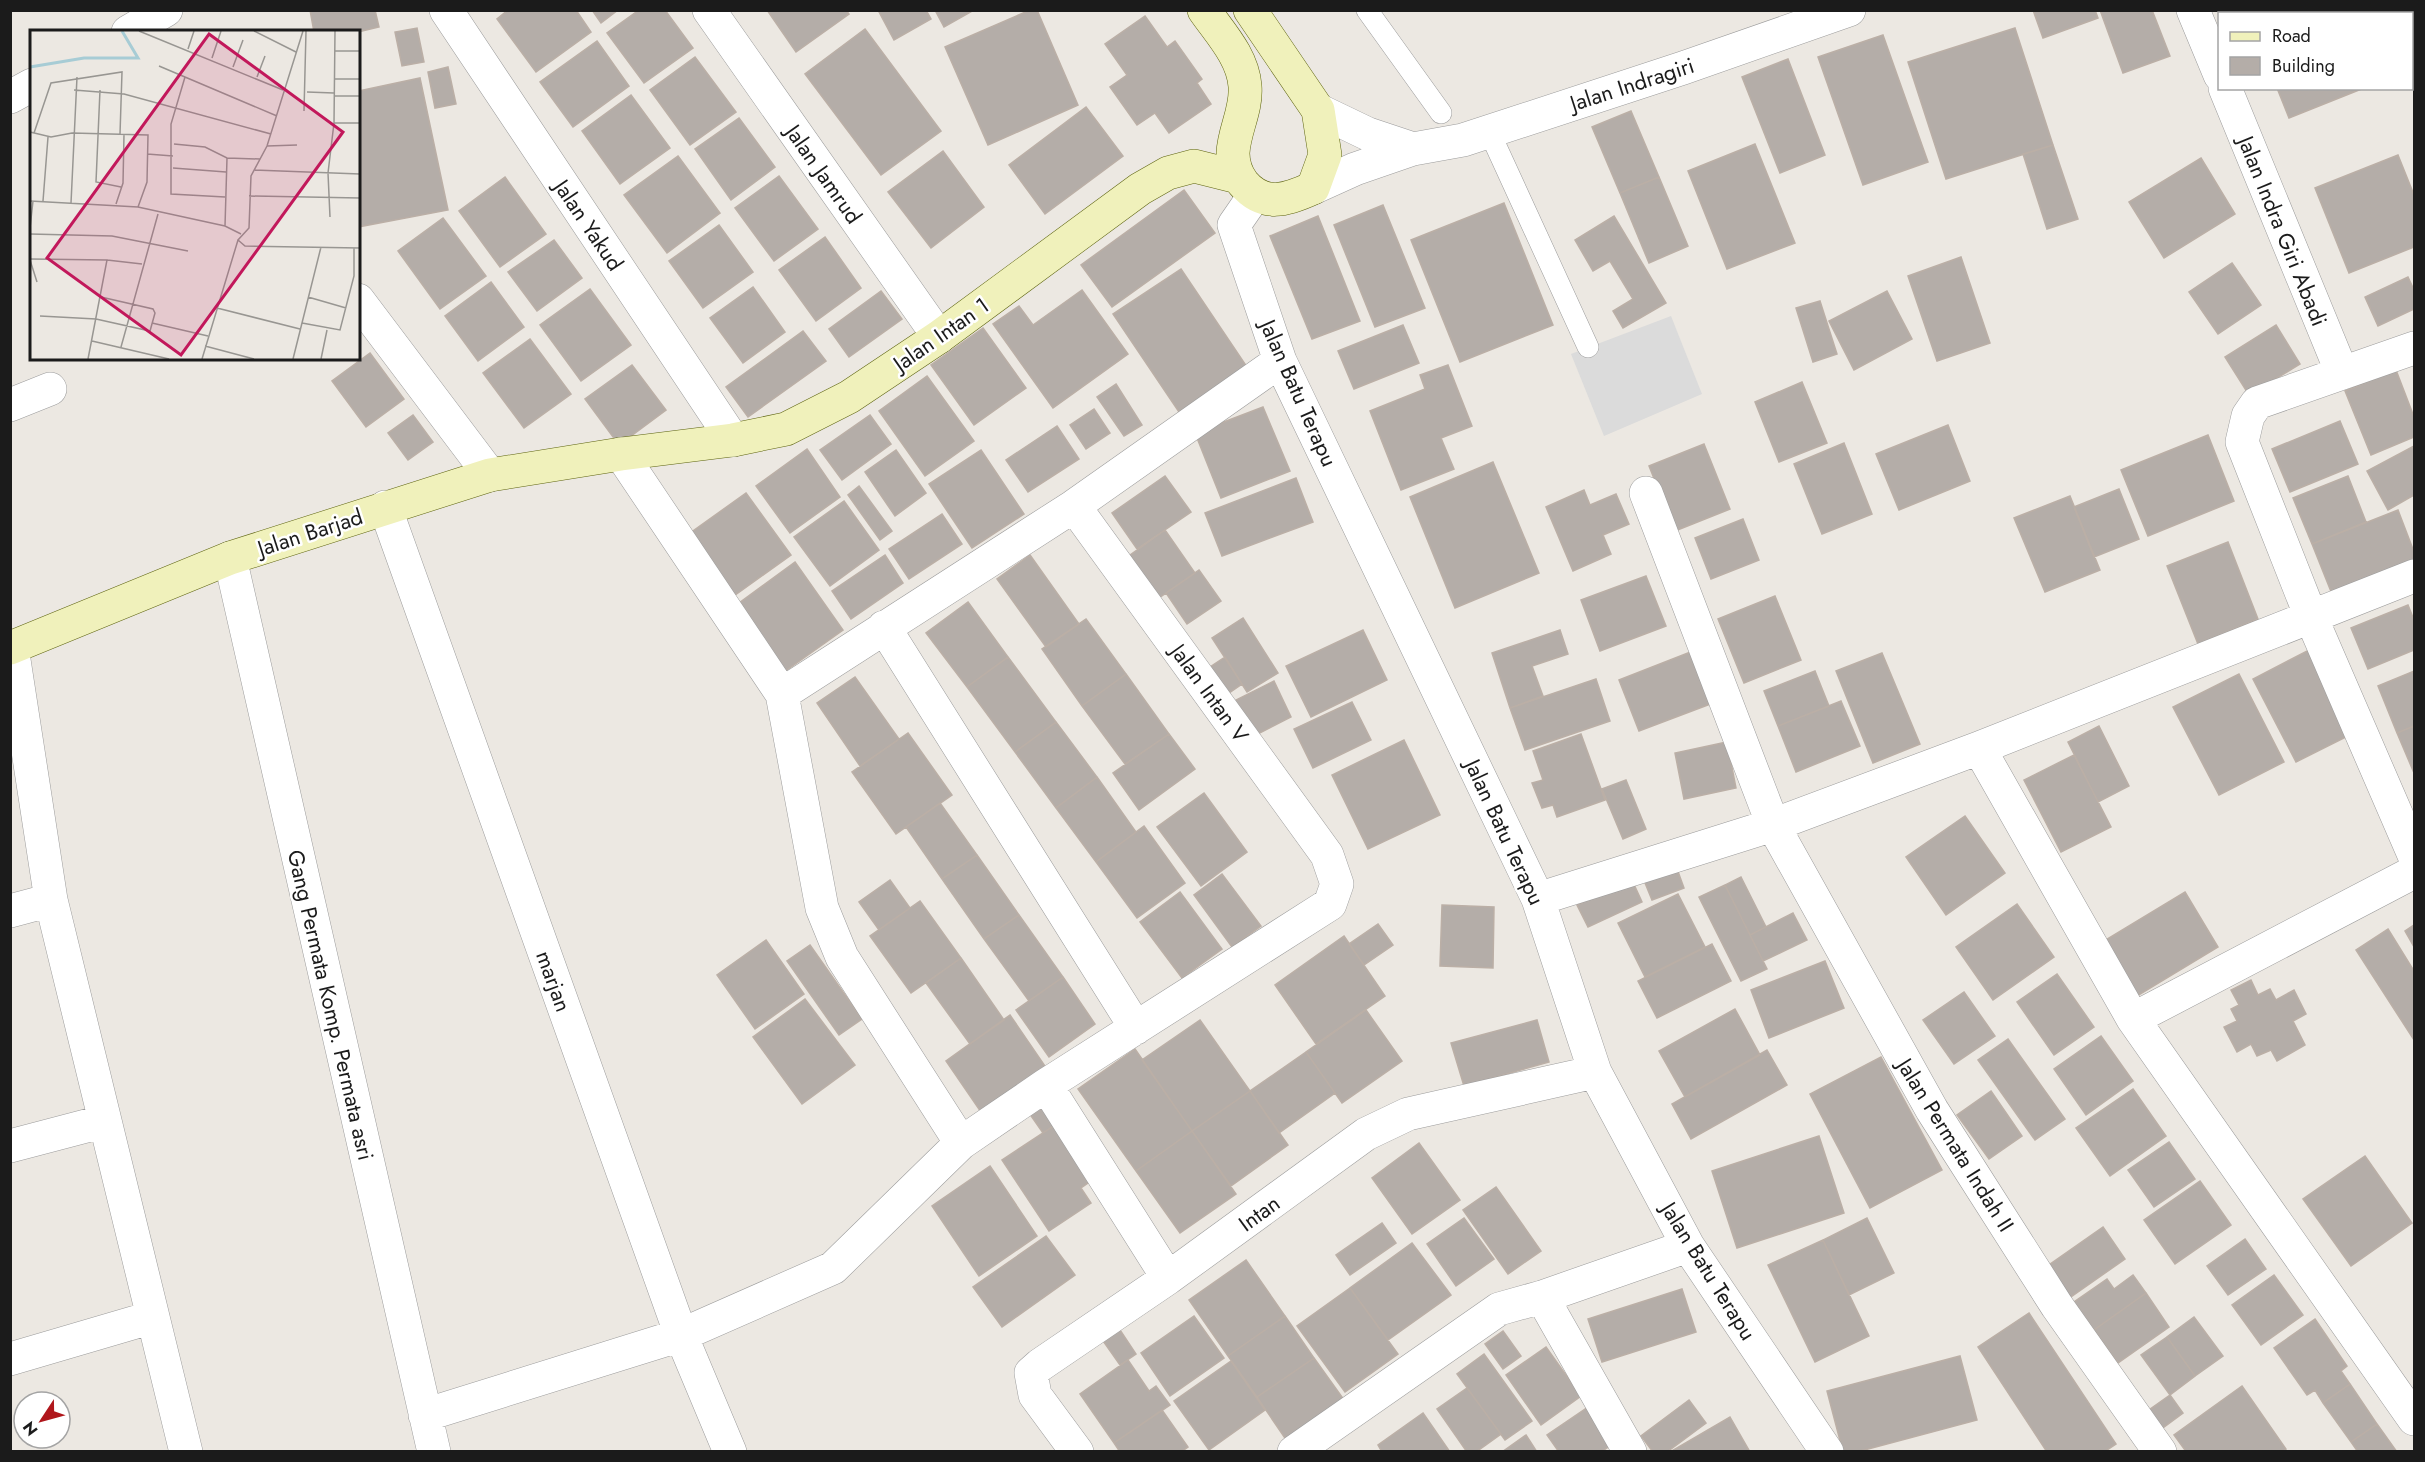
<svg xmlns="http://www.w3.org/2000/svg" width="2425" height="1462" font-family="Jost,sans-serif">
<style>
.parking{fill:#dbdbdb}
.building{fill:#b4ada8;stroke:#bbafa6;stroke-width:1.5}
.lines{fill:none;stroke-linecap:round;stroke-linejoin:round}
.service-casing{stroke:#9c9c9c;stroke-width:22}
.minor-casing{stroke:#9c9c9c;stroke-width:34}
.tertiary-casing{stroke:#9c9c9c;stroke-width:34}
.secondary-casing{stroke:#5e6411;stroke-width:34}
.service{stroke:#fff;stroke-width:21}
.minor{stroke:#fff;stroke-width:33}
.tertiary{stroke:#fff;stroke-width:33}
.secondary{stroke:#f0f1bb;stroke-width:33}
.labels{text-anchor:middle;stroke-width:5;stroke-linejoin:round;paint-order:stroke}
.street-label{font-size:22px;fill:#1b1b1b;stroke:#fff}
.inset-river{fill:none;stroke:#a7ccd5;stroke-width:3}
.inset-road{fill:none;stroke:#989692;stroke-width:1.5}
.view{fill:#c2185b;fill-opacity:0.15;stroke:#c2185b;stroke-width:3}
.inset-edge{fill:none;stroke:#1b1b1b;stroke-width:3}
</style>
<rect width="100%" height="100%" fill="#ece8e2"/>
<path class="parking" d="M1671,316L1702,394L1604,436L1571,354Z"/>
<path class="building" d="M310,10H375L379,27L358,32H314Z
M508,10H576L591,32L536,72L497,19Z
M592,10H618L601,23Z
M639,10H665L693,48L644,83L607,33Z
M767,10H846L849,14L796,52Z
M878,10H926L931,19L894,40Z
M935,10H974L944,27Z
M1030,10H1037L1078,105L988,145L945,47Z
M2033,10H2095L2098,18L2043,38Z
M2100,10H2152L2170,56L2123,73Z
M2396,10H2414V40L2412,41V14H2388Z
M1145,16L1167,47L1175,41L1202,79L1197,83L1211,104L1169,133L1155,113L1137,125L1110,87L1127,75L1105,44Z
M417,28L424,62L402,66L395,32Z
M2015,28L2053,145L1946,179L1908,62Z
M865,29L941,131L881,175L805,74Z
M1883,35L1928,162L1863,185L1818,57Z
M597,41L629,86L573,127L540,82Z
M695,57L736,112L690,145L650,90Z
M1788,59L1825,155L1780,173L1742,77Z
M448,67L456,104L435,108L428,72Z
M420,78L448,210L358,227V91Z
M2277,88H2364L2289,118Z
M631,95L670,148L620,184L582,131Z
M1086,107L1123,156L1045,214L1009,165Z
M1631,111L1659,177L1620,193L1592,127Z
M739,118L775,167L731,200L695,149Z
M1755,144L1795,243L1727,269L1688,171Z
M2053,145L2078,219L2047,229L2023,154Z
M943,151L984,207L931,248L888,192Z
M2398,155L2414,195V247L2349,273L2315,188Z
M678,156L720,213L667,253L624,195Z
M2201,158L2235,214L2164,258L2129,202Z
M779,176L818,229L774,261L735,208Z
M505,177L546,234L500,267L459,211Z
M1659,177L1688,246L1649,263L1620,193Z
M1184,190L1215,233L1112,307L1081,265Z
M1504,203L1553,325L1460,362L1411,240Z
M1383,205L1425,308L1375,327L1334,225Z
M1318,216L1360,321L1312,339L1270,236Z
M1614,216L1666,303L1623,328L1613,311L1633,299L1610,261L1593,271L1575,240Z
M443,218L486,276L440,309L398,251Z
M719,225L753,272L703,308L669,261Z
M825,237L861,288L816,321L779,270Z
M554,240L582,278L537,311L508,272Z
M1961,257L1990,343L1937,361L1908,276Z
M2232,263L2261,305L2218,334L2189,292Z
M1181,269L1247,367L1179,412L1113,314Z
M2408,277L2414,290V309L2378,326L2365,297Z
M491,282L524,327L478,361L445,316Z
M753,287L785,332L743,363L710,318Z
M590,289L631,345L581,381L540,325Z
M1082,290L1128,354L1053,408L993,324L1019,306L1033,325Z
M881,291L902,319L849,357L829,329Z
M1887,291L1912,339L1854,370L1829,321Z
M1820,301L1837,354L1813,362L1796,308Z
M1403,325L1419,363L1354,389L1338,351Z
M2276,325L2300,364L2249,395L2225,357Z
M983,328L1026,388L974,425L931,365Z
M803,331L826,361L748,417L726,387Z
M530,339L571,394L524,428L483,373Z
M370,353L404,399L366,427L332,381Z
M632,365L666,410L619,445L585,399Z
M1448,365L1472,426L1441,438L1454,469L1401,490L1370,411L1425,389L1420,375Z
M2396,370L2414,417V437L2371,455L2345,391Z
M927,376L974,441L925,476L879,411Z
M1802,382L1827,443L1779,462L1755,402Z
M1116,384L1142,425L1124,436L1097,397Z
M1263,407L1290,471L1221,498L1195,433Z
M1094,409L1110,433L1086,449L1070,425Z
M413,415L433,442L408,460L388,433Z
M870,415L891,444L842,480L820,450Z
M2340,421L2358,464L2290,492L2272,449Z
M1948,425L1970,481L1899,510L1876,454Z
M1057,426L1079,459L1028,492L1006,460Z
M2208,435L2234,501L2148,536L2121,470Z
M1844,443L1872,514L1822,534L1794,464Z
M1704,444L1730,509L1675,531L1649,466Z
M2414,446V495L2388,510L2367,471Z
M807,449L840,497L790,533L756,486Z
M896,450L926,493L895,516L865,472Z
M981,450L1024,514L972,548L929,484Z
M1493,462L1539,573L1455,608L1410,497Z
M1165,476L1191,512L1137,549L1112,513Z
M2348,476L2366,522L2312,544L2293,498Z
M1296,478L1313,522L1222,556L1205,513Z
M859,486L892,531L880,540L848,495Z
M2119,489L2139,539L2094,557L2074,507Z
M1584,490L1590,505L1616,494L1629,524L1603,535L1611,554L1573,571L1546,507Z
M746,493L791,555L731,598L686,536Z
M2070,496L2100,570L2045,592L2014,518Z
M844,501L879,550L830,586L794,537Z
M2398,510L2414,552V567L2334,599L2312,544Z
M942,514L962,544L909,579L889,549Z
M1743,519L1759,560L1711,579L1695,538Z
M1165,530L1195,573L1156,600L1126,558Z
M2228,542L2258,619L2198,644L2167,566Z
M885,555L903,583L851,619L832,591Z
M1030,555L1079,624L1046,647L997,579Z
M795,562L843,630L784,672L735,606Z
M1199,570L1221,601L1187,624L1166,593Z
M1646,576L1666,626L1600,651L1581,600Z
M1775,596L1801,660L1744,683L1718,619Z
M968,602L1008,657L967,687L926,633Z
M2408,605L2414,620V650L2368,669L2351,628Z
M1243,618L1278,673L1247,692L1212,638Z
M1086,619L1126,674L1082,706L1042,649Z
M1363,630L1387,680L1311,717L1286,666Z
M1560,630L1568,654L1532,666L1543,696L1510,708L1492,653Z
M2311,649L2354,733L2296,762L2253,679Z
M1693,651L1713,703L1639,731L1619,680Z
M1882,653L1920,744L1873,763L1836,671Z
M1008,657L1056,722L1015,752L967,687Z
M1225,657L1242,684L1219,700L1201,673Z
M1815,671L1829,706L1778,726L1764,691Z
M2414,671V726L2397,733L2378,686Z
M1126,674L1169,734L1125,764L1082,706Z
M2239,674L2284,762L2219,795L2173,707Z
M855,677L899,739L860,766L817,703Z
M1596,679L1610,721L1525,750L1510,708Z
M1274,681L1291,717L1250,738L1232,702Z
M1841,701L1860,746L1796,772L1778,726Z
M1352,702L1371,740L1313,768L1294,729Z
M1056,722L1097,777L1056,808L1015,752Z
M2099,726L2129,786L2098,802L2068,742Z
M2414,726V773L2397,733Z
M908,733L952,795L896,834L852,772Z
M1169,734L1195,769L1139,810L1113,773Z
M1581,734L1605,800L1557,817L1553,805L1542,808L1532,783L1543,780L1533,751Z
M1404,740L1440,815L1368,849L1332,775Z
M1727,742L1736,788L1684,799L1675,753Z
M2074,755L2111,827L2061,852L2024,780Z
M1097,777L1136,832L1096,862L1056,808Z
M1626,780L1646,829L1623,839L1602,789Z
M1204,793L1247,852L1201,886L1157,827Z
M940,803L977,855L942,879L906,827Z
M1965,816L2005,873L1946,915L1906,857Z
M1144,826L1185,883L1137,918L1096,862Z
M977,855L1019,915L984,939L942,879Z
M1676,866L1684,888L1652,900L1643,878Z
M1222,874L1261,926L1232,947L1194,895Z
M1741,877L1766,927L1750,935L1725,885Z
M890,880L910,908L879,930L859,902Z
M1632,880L1642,902L1588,927L1577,905Z
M1725,885L1767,969L1741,981L1699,897Z
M1180,892L1222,949L1182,978L1140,922Z
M2185,892L2218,947L2137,996L2104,941Z
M1678,894L1705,947L1645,977L1618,923Z
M920,901L961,958L911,993L870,936Z
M2017,904L2054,957L1993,1000L1956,947Z
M1442,905L1494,907L1493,968L1440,966Z
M1793,913L1807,940L1763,961L1750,935Z
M1019,915L1063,977L1029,1001L984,939Z
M1378,924L1393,945L1364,965L1349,944Z
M2414,925V947L2405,931Z
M2388,929L2414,971V1040L2356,950Z
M1344,936L1385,996L1316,1044L1275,985Z
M766,940L804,994L755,1029L717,975Z
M1712,944L1731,981L1657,1018L1638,981Z
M810,945L862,1019L839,1035L787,961Z
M961,958L1004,1020L970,1044L926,983Z
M1825,961L1844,1008L1769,1038L1751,990Z
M2057,974L2094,1027L2054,1055L2017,1002Z
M1063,977L1095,1024L1049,1057L1016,1010Z
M2251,980L2258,995L2270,989L2276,1000L2294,990L2306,1014L2293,1021L2305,1045L2277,1061L2271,1050L2257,1056L2251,1044L2237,1052L2224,1027L2237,1021L2231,1009L2239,1005L2231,990Z
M1964,992L1995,1036L1954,1064L1923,1020Z
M805,999L855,1065L802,1104L753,1037Z
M1735,1009L1760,1055L1685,1097L1659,1051Z
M1366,1010L1402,1061L1342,1103L1306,1052Z
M1010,1015L1047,1069L983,1115L946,1061Z
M1200,1020L1250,1091L1192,1131L1142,1060Z
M1537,1020L1549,1062L1464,1086L1451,1043Z
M2101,1036L2133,1081L2086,1115L2054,1069Z
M2008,1039L2065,1119L2035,1140L1978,1060Z
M1135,1049L1192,1131L1136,1171L1078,1089Z
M1767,1050L1787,1085L1691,1139L1672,1104Z
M1306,1052L1335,1093L1279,1133L1250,1091Z
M1881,1057L1942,1170L1870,1208L1810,1094Z
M2133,1089L2166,1136L2110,1176L2076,1128Z
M1250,1091L1288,1145L1231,1186L1192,1131Z
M1991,1091L2022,1136L1989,1159L1957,1115Z
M1047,1100L1061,1121L1043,1133L1029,1113Z
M1061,1121L1098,1176L1081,1188L1091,1203L1049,1231L1002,1160Z
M1192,1131L1236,1194L1180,1233L1136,1171Z
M1819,1136L1844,1213L1737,1248L1712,1171Z
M2169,1142L2195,1179L2154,1207L2128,1170Z
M1419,1143L1460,1200L1412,1234L1372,1178Z
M2365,1156L2412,1223L2351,1266L2303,1199Z
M990,1166L1037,1236L979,1276L932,1206Z
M2200,1181L2231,1225L2175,1264L2144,1220Z
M1496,1187L1541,1251L1508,1274L1463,1210Z
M1464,1218L1494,1259L1456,1286L1427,1244Z
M1867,1218L1894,1273L1849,1295L1823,1240Z
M1382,1223L1396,1243L1350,1275L1336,1255Z
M2103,1227L2125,1259L2068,1299L2046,1267Z
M1046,1236L1075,1275L1002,1327L973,1287Z
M2245,1239L2266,1269L2228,1295L2207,1266Z
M1823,1240L1869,1336L1815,1362L1768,1265Z
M1412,1243L1451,1295L1388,1340L1350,1288Z
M1246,1260L1285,1316L1228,1356L1189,1300Z
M2133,1275L2146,1293L2094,1330L2074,1302L2107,1279L2114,1289Z
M2274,1275L2303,1315L2261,1345L2232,1305Z
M1350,1288L1398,1354L1345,1392L1297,1326Z
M1682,1289L1696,1332L1602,1362L1588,1319Z
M2146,1293L2169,1327L2118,1363L2094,1330Z
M2029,1313L2116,1444L2104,1452H2047L1978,1347Z
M1194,1316L1224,1358L1170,1396L1141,1353Z
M1285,1316L1314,1358L1257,1397L1228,1356Z
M2194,1317L2223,1356L2195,1376L2167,1337Z
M2315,1319L2347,1366L2341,1371L2350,1384L2323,1403L2315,1390L2307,1395L2274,1348Z
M1118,1327L1136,1354L1120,1365L1101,1338Z
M1503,1331L1521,1356L1503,1369L1485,1344Z
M2167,1337L2195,1376L2170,1395L2141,1355Z
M1546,1347L1581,1396L1541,1425L1506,1375Z
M1484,1354L1532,1421L1505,1440L1457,1374Z
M1960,1356L1977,1420L1857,1452H1843L1827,1391Z
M1314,1358L1347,1404L1289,1444L1257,1397Z
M1128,1360L1149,1391L1156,1386L1170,1405L1114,1443L1080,1394Z
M1231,1361L1265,1410L1209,1450L1174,1401Z
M2350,1384L2377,1424L2351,1442L2323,1403Z
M2242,1386L2286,1449L2282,1452H2182L2185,1450L2174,1435Z
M1467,1388L1501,1434L1476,1452H1467L1437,1409Z
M2170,1395L2183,1413L2152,1436L2139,1417Z
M1689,1400L1706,1423L1667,1452H1653L1641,1436Z
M1591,1405L1617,1441L1601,1452H1559L1547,1435Z
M1162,1410L1188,1447L1181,1452H1120L1114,1443Z
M1423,1413L1450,1452H1382L1378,1445Z
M1730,1417L1750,1452H1670Z
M2377,1424L2397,1452H2358L2351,1442Z
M1526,1435L1537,1452H1502Z"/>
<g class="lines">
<g class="service-casing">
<path id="service" d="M1367,10L1441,113
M1489,131L1588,347"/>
</g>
<g class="minor-casing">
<path id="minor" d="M446,10L733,440
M709,10L939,337
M2193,10L2220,75
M128,32L166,10
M2225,88L2342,373
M10,97L32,85
M1254,196L1234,225L1280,361L1538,899L1595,1072L1688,1246L1827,1452
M358,300L490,475
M2414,348L2257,403L2248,416L2242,442L2311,617L2414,855
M10,405L50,389
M621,454L782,694L822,908L842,957L961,1143
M1646,493L1773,825L1932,1110L2057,1306L2160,1452
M385,507L681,1335L730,1452
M230,558L434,1452
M884,627L1136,1028
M12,647L51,900L186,1452
M782,694L1074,506L1280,361
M1979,748L2133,1019
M2414,872L2133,1019L2414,1419
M1538,899L1773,825L1979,748L2414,576
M10,911L51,900
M1046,1085L1168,1278
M10,1146L105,1121
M1542,1297L1630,1452
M10,1359L153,1317
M425,1415L681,1335L833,1268L961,1143L1046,1085L1330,904L1337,884L1327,855L1074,506
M1077,1452L1035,1395L1031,1373L1040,1365L1168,1278L1366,1134L1408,1114L1595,1072
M1294,1452L1499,1309L1542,1297L1688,1246"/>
</g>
<g class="tertiary-casing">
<path id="tertiary" d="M1318,110L1368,134L1413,149
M1313,188L1355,169L1413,149L1463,140L1683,68L1849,10"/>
</g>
<g class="secondary-casing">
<path id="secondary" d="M1204,10C1220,33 1243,57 1245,86C1247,110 1234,130 1233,153C1233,163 1237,175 1243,183C1264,208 1287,200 1313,188L1325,155L1318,110L1250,10
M10,648L230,558L490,475L621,454L733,440L786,429L849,397L939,337L1140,189L1168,173L1194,166L1238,177"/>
</g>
<use href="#service" class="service"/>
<use href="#minor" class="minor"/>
<use href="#tertiary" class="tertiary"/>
<use href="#secondary" class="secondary"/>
</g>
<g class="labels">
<g class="street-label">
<text transform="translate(1632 84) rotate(-18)" y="8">Jalan Indragiri</text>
<text transform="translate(824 174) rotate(55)" y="8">Jalan Jamrud</text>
<text transform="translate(589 225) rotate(56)" y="8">Jalan Yakud</text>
<text transform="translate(2283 231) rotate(68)" y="8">Jalan Indra Giri Abadi</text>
<text transform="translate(941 334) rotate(-35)" y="8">Jalan Intan 1</text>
<text transform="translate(1299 393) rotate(66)" y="8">Jalan Batu Terapu</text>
<text transform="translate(310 532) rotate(-18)" y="8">Jalan Barjad</text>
<text transform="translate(1210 693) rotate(54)" y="8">Jalan Intan V</text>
<text transform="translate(1505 832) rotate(65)" y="8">Jalan Batu Terapu</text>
<text transform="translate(554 981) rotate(70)" y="8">marjan</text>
<text transform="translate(331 1005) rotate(77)" y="8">Gang Permata Komp. Permata asri</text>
<text transform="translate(1956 1145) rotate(58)" y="8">Jalan Permata Indah II</text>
<text transform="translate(1259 1213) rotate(-36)" y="8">Intan</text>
<text transform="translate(1709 1271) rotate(58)" y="8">Jalan Batu Terapu</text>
</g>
</g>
<g transform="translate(30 30)">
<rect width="330" height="330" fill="#ece8e2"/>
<path class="inset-river" d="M0,37L54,28H108L92,1"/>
<path class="inset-road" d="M109,1L253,60M224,1L266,22M273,1L237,116L221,146L219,198L208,210L215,216L330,218M158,19L164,1M305,21H330M182,28L191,1M129,36L247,86M203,37L213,10M155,47L141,94V164L195,167M227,47L235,26M305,49H330M44,60L94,64L241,104M70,60L66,152L91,157M277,62L304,63M304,66H330M274,81L276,1M304,93H330M0,102L21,107L42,103L118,105L117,152L108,177M4,103L21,53L92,42L90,104M144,114L175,117L197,128L230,129M237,116L267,115M117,124L143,126M143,138L196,142M224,140L330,144M219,166L330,168M0,171L108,177L195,196L211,204M13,171L18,107M41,173L47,47M86,174L93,153L94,104M300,187L298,143L304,93L305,1M195,196L197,128M0,198L3,171M0,204L82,206L158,221M0,229L77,230L58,329M0,230L7,252M77,230L112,234M278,267L316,278M187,278L270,299M10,286L66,289L120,301L125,283L123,279L71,267M122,293L178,306M272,293L310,300L324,246V218M62,311L139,329M175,316L224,329M91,317L128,184M172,329L208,210M263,329L291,217M291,329L297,300"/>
<path class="view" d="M179,4L313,102L151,325L17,228Z"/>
<rect width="330" height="330" class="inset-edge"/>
</g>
<rect width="2425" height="1462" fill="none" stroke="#1b1b1b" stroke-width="24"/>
<rect x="2218" y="12" width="195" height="78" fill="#ffffff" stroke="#a4a4a4" stroke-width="1.5"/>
<rect x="2230" y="32" width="30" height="9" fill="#f0f1bb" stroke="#a4a4a4" stroke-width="1.5"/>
<text x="2272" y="42" font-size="18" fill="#1b1b1b">Road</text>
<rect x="2230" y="57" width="30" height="18" fill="#b4ada8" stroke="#a4a4a4" stroke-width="1.5"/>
<text x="2272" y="72" font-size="18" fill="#1b1b1b">Building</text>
<g transform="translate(42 1420) rotate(234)"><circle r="28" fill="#ffffff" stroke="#a4a4a4" stroke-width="1.5"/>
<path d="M0-4.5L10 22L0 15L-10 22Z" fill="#b0171c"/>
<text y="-9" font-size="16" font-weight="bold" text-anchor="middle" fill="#1b1b1b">N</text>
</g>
</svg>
